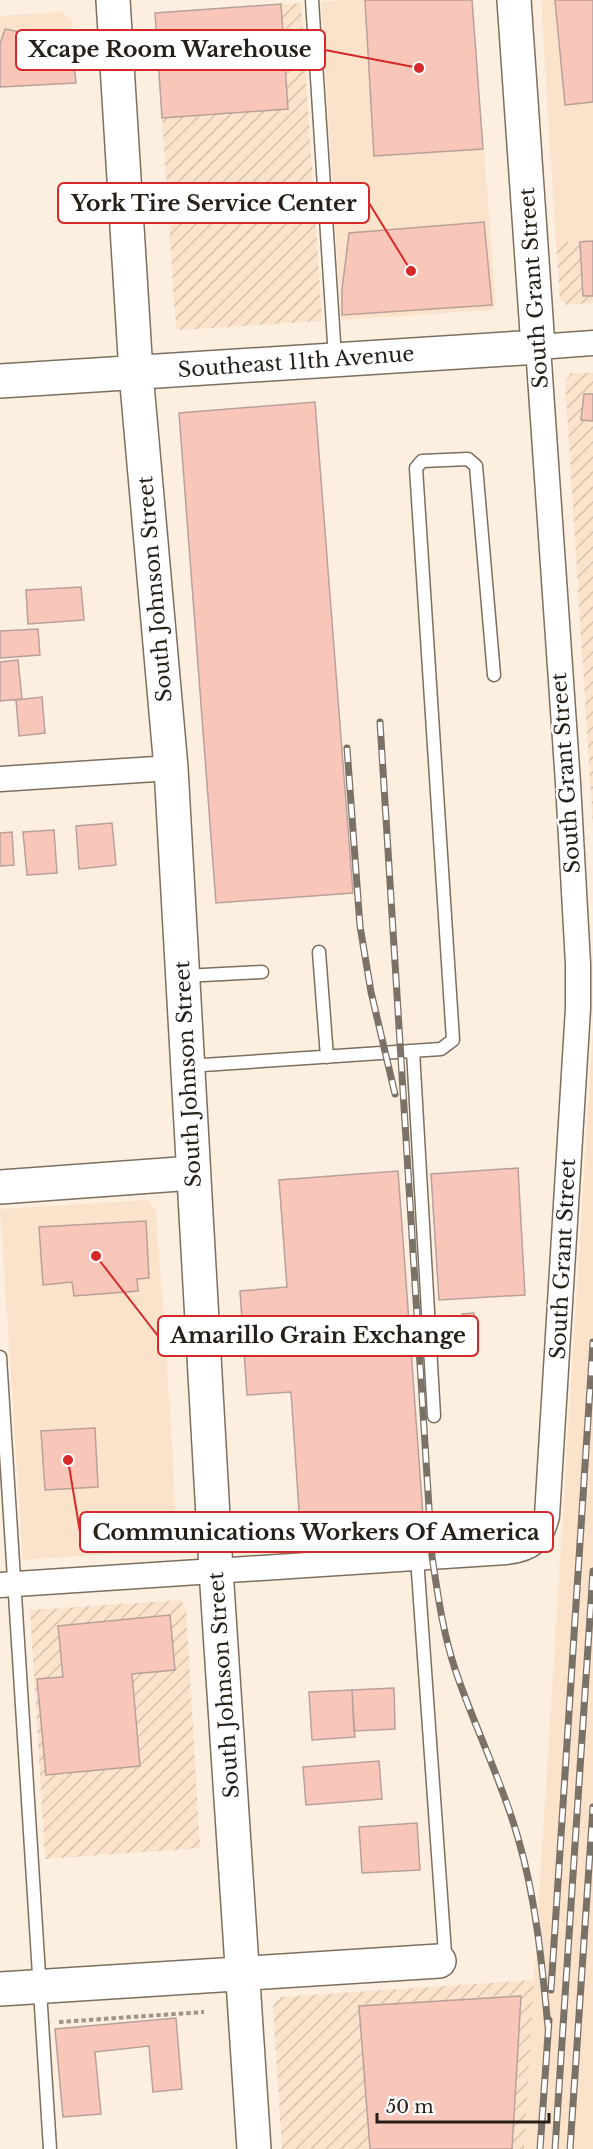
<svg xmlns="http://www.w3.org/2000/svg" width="593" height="2149" font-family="'Libre Baskerville',serif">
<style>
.built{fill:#fae2cb}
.industrial{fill:url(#industrial-furrows)}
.building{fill:#f9c7b9;stroke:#b9a09a;stroke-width:1.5}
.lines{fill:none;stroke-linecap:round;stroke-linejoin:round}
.lane-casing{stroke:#7e6e5e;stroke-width:15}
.street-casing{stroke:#7e6e5e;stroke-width:27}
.secondary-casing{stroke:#7e6e5e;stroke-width:36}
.path{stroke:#a0958a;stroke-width:4;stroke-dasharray:4.5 3;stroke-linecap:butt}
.lane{stroke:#fff;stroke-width:12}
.street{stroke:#fff;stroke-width:24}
.secondary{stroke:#fff;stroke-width:33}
.rail-casing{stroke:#7a7167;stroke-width:7}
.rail{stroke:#fff;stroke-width:4.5;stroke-dasharray:14;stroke-linecap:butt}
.labels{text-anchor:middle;stroke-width:5;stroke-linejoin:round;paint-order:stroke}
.street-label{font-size:21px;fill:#262019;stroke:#fff}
.leader{fill:none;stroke:#d62828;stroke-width:2}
.callout-dot{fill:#d62828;stroke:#fff;stroke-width:2}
.callout{fill:#fff;stroke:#d62828;stroke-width:2}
.callout-label{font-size:22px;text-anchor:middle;font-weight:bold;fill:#262019}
</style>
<defs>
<pattern id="industrial-furrows" width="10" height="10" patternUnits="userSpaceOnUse" patternTransform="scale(1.5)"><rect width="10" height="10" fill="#fae2cb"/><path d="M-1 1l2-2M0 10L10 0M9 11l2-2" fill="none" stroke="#d6c2ae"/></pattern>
</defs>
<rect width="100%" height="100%" fill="#fdefe0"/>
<path class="built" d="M343,0H472L496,304L491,310L341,320L321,2Z
M541,0H593V239L556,243Z
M62,12L72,20L76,83L0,87V16Z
M593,1028V2149H524L534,1980Z
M148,1200L156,1211L171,1424L177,1549L23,1560L0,1209Z"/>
<path class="industrial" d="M301,3L322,321L181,330L176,328L155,13Z
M593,239V303L566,305L560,299L556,243Z
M571,373H593V826L565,381Z
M181,1600L186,1609L200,1848L45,1859L30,1610Z
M534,1980L524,2149H282L273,2006L281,1997Z"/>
<path class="building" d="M365,0H472L483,149L374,156Z
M555,0H593V102L565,105Z
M281,4L288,109L162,118L155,13Z
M5,29L60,40L57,51L73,53L76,83L0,87V44Z
M484,222L492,305L342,315V290L349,233Z
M593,241V296H583L580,242Z
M584,394H593V421L581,420Z
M315,402L353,893L216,903L179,413Z
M81,587L84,620L28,624L26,590Z
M38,629L40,655L0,658V631Z
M18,660L22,699L0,701V662Z
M42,697L45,733L19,736L16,700Z
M112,823L116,865L79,869L76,826Z
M54,830L57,873L27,875L23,832Z
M12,832L14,865L0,866V833Z
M518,1168L525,1295L439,1300L431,1174Z
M398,1171L423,1516L300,1525L291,1392L247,1395L240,1291L287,1287L279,1180Z
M146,1221L149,1278L137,1279L138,1291L74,1296L72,1282L43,1285L39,1227Z
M474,1313L475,1335H463L462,1314Z
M95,1428L98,1487L45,1490L41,1431Z
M170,1615L175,1670L132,1674L140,1766L46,1775L37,1679L63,1677L58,1626Z
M394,1688L395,1729L354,1731L352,1690Z
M352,1690L355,1737L312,1740L309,1692Z
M379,1761L382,1799L306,1805L303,1767Z
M417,1823L420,1870L362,1873L359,1827Z
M521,1996L512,2149H370L359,2006Z
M176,2018L182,2089L153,2092L149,2046L95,2052L101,2114L63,2117L55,2029Z"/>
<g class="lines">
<g class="lane-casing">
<path id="lane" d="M312,0L335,358
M319,952L327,1057
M184,976L262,972
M413,1051L434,1416
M188,1066L441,1049L453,1040L416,468L422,461L468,459L476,466L494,675
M0,1357L50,2149
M417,1558L445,1953L441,1959"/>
</g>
<g class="street-casing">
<path id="street" d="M0,779L171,768
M0,1585L506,1552C532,1549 541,1541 547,1516L578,1008V964L568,783L538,347L593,343"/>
</g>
<g class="secondary-casing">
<path id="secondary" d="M113,0L136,373L171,768L216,1570L254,2149
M0,381L538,347L514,0
M0,1187L193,1173
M0,1989L439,1961"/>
</g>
<path class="path" d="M59,2022L204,2012"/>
<use href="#lane" class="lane"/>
<use href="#street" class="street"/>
<use href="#secondary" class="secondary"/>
<g class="rail-casing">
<path id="rail" d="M380,722L432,1556C438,1596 443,1634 456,1672C475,1728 502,1781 518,1838C536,1899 542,1964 548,2027
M347,748L360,926L371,992L395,1094
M551,1990L593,1342
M540,2149L549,2020
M555,2149L593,1571
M570,2149L593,1807"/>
</g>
<use href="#rail" class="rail"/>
</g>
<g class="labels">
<g class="street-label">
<text transform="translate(534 288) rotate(-94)" y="7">South Grant Street</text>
<text transform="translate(296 362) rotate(-4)" y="7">Southeast 11th Avenue</text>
<text transform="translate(155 589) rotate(-95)" y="7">South Johnson Street</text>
<text transform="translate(566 773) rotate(-94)" y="7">South Grant Street</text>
<text transform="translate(188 1074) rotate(-93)" y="7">South Johnson Street</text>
<text transform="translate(563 1259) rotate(-87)" y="7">South Grant Street</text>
<text transform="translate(224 1685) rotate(-94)" y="7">South Johnson Street</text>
</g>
</g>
<path class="leader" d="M419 68L325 50M411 271L369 203M96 1256L158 1336M68 1460L80 1532"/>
<g class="callout-dot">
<circle cx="419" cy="68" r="6"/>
<circle cx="411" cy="271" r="6"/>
<circle cx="96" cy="1256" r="6"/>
<circle cx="68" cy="1460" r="6"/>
</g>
<g class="callout">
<rect x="16" y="30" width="309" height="40" rx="6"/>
<rect x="58" y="183" width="311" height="40" rx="6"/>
<rect x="158" y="1316" width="320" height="40" rx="6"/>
<rect x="80" y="1512" width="473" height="40" rx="6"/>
</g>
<g class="callout-label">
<text x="170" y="57">Xcape Room Warehouse</text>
<text x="214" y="211">York Tire Service Center</text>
<text x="318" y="1343">Amarillo Grain Exchange</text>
<text x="316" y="1540">Communications Workers Of America</text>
</g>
<path d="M377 2113v9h172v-9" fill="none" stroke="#262019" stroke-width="3"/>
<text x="386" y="2113" font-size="18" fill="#262019" stroke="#ffffff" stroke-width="4.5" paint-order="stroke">50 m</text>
</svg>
